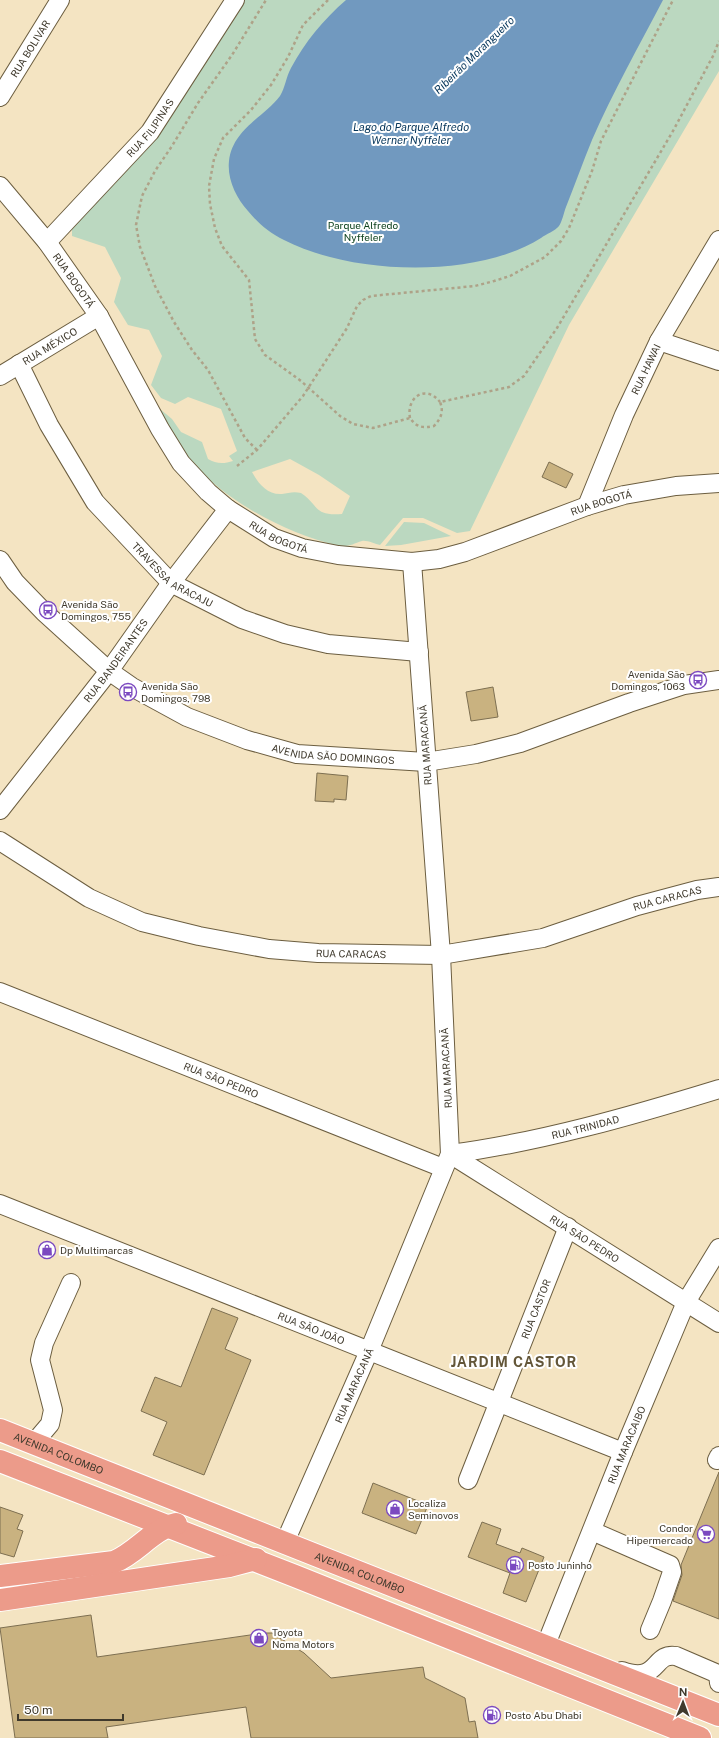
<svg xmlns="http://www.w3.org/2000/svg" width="719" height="1738" font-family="'Public Sans',sans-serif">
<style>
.green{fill:#bbd8c0;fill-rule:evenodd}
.water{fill:#7199bf}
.building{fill:#c9b280;stroke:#7d6f51}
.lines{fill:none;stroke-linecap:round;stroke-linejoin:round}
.minor-casing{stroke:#6c5e40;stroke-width:20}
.major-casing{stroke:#fff;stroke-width:24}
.path{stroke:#aea288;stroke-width:2.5;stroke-dasharray:3 3;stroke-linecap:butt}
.minor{stroke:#fff;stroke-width:18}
.major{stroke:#ec9b8a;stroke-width:22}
.labels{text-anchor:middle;stroke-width:4;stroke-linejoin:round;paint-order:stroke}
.street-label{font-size:10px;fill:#3f392c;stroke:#fff}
.park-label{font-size:10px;fill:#0d411d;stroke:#fff}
.poi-label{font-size:10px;fill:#3f392c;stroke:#fff;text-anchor:start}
.water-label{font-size:11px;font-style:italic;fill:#043459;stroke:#fff}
.district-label{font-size:14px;font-weight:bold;letter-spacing:1px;fill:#635638;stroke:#fff}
</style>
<rect width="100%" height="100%" fill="#f4e4c2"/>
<path class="green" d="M243,0H719V71L569,325L470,531L457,533L423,518H403L380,545C375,544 367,540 362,541C352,544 348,548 336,545C288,534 225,501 193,463C179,447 169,428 160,409L172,419L181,432L202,442L208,459C216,464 224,464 233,461L229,456L237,451L221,409L188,397L175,404L161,398L151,385L162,356L149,330L128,325L114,302L121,278L105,247L72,236V226ZM290,459L319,475L350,496L342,514C313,516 320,506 301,493C294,491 288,493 282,494C267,495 258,483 252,472Z
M404,522L424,523L451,536L401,545L385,546Z"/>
<path class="water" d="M346,0H663C639,46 613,92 592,140C583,162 575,184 566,207C564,212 562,222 559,226C555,231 546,234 541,238C476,279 351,275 284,240C269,233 258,223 248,211C236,198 227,179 229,161C233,129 263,118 280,96C285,88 286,77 291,68C305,42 323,20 346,0Z"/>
<path class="building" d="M549,462L573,474L566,488L542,477Z
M493,687L498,717L471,721L466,692Z
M317,773L348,776L346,800L334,799V802L315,801Z
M212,1308L238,1318L225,1349L251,1360L204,1475L153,1455L167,1422L141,1411L155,1377L181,1387Z
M719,1472V1619L673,1601L682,1575L681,1565Z
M373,1483L428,1505L416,1534L362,1513Z
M0,1507L23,1515L17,1529L23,1531L14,1557L0,1553Z
M482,1522L501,1529L496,1544L520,1553L522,1548L544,1557L526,1602L503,1593L510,1573L468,1557Z
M91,1615L97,1657L264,1633H272L304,1653L331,1678L423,1667L425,1678L465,1698L469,1722L475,1721L478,1738H251L246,1707L106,1727L108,1738H15L0,1628Z"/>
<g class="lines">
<g class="minor-casing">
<g id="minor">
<path id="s1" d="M0,97L60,0"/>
<path id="s2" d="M0,186L47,242L99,316L160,429L181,463L208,492L228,509L274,538L302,548L338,555L412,562L439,559L465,552L587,506L624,495L676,486L719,483"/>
<path id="s3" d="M47,242L150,132L235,0"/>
<path d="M659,341L719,361"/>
<path id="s4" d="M19,364L49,425L95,502L171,583L242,619L285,634L328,644L419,652"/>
<path id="s5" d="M0,376L99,316"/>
<path id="s6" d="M587,506L624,415L659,341L719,240"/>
<path id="s7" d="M0,560L15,582L44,612L109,671L132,687L187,717L247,740L297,754L426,762L476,754L520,743L629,703L684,685L719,680"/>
<path id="s8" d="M0,810L109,671L171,583L228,509"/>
<path id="s9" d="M0,841L89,898L142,922L199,936L269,949L318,953L441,955L543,938L637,906L697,890L719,887"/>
<path id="s10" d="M0,992L443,1168"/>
<path id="s11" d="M450,1154L719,1323"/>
<path id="s12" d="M450,1154C541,1142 631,1116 719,1089"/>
<path id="s13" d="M0,1204L623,1452"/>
<path d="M33,1444L50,1424L53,1410L40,1360L44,1343L71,1283"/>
<path d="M717,1460L719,1456"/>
<path id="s14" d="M468,1480L568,1227"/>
<path d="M592,1531L670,1565L672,1572L662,1601L650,1630"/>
<path id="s15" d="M285,1542L369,1351L450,1154L441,955L412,562"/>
<path id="s16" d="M545,1647L623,1452L686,1302L719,1248"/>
<path d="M622,1671C660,1684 652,1652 676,1656L718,1674L719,1683"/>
</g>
</g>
<g class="major-casing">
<g id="major">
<path id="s17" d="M0,1430L719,1715"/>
<path d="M0,1461L295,1576L700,1738"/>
<path d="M0,1576L114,1562C137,1553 152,1529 176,1524"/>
<path d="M0,1600L229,1566L256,1559"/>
</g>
</g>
<path class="path" d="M328,0L303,25L288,57L271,85L251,110L223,138L214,159L209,186L210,204L215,228L222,246L249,280L255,339L265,355L301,381L340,416L353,424L373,428L410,418C417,428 423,428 434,426C441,418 444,412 440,402L509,387L524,376L557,328L673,131L713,56L719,41
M410,418C406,397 426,384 440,402
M257,450L245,438L208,370L192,350L174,322L155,286L140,247L136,225L142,196L155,171L172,146L198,103L232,55L266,0
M237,466L257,450L303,396L347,328L357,306L363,300L371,296L475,286L494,281L510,276L545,257L561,241L569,228L592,171L601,141L673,0"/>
<use href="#minor" class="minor"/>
<use href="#major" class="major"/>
</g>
<defs>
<g id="bus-ring" transform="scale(0.9)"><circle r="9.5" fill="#fff" stroke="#7b49c0" stroke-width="1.5"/><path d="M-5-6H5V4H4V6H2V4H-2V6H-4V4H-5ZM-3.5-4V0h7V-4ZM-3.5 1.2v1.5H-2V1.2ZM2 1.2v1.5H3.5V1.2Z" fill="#7b49c0"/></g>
<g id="shop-ring" transform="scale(0.9)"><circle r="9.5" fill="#fff" stroke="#7b49c0" stroke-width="1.5"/><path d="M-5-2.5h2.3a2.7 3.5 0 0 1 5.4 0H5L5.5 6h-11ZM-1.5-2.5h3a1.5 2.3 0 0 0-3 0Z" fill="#7b49c0"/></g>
<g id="supermarket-ring" transform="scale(0.9)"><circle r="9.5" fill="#fff" stroke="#7b49c0" stroke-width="1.5"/><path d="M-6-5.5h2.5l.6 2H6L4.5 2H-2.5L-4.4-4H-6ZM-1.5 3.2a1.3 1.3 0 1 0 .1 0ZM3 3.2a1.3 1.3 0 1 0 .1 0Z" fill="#7b49c0"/></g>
<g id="fuel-ring" transform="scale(0.9)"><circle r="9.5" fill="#fff" stroke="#7b49c0" stroke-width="1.5"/><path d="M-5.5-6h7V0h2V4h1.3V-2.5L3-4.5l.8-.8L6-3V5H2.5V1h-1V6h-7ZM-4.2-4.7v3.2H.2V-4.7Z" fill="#7b49c0"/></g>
</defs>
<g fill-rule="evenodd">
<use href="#bus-ring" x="48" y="610"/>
<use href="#bus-ring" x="698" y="680"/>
<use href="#bus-ring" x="128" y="692"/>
<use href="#shop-ring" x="47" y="1250"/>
<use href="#shop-ring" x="395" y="1509"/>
<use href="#supermarket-ring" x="706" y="1534"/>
<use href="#fuel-ring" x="515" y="1565"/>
<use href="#shop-ring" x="259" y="1638"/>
<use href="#fuel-ring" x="492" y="1715"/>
</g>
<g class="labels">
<g class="street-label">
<text dy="4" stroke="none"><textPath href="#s1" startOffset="57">RUA BOLIVAR</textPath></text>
<text dy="4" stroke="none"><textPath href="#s3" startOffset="154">RUA FILIPINAS</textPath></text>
<text dy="4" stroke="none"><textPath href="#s2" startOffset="120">RUA BOGOTÁ</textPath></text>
<text dy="4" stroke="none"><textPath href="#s5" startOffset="58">RUA MÉXICO</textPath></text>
<text dy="4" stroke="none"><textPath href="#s6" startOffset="149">RUA HAWAI</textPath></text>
<text dy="4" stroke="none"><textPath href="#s2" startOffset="792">RUA BOGOTÁ</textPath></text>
<text dy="4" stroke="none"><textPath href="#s2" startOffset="456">RUA BOGOTÁ</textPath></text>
<text dy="4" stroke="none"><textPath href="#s4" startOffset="265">TRAVESSA ARACAJU</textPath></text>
<text dy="4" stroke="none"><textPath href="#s8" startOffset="189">RUA BANDEIRANTES</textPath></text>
<text transform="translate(425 745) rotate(-94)" y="4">RUA MARACANÃ</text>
<text dy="4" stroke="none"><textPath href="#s7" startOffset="399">AVENIDA SÃO DOMINGOS</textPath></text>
<text dy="4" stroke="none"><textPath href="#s9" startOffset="700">RUA CARACAS</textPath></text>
<text dy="4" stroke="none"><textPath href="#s9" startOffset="376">RUA CARACAS</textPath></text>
<text transform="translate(446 1068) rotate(-93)" y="4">RUA MARACANÃ</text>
<text dy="4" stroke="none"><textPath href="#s10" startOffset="238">RUA SÃO PEDRO</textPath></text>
<text dy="4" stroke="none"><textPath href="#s12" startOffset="138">RUA TRINIDAD</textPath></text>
<text dy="4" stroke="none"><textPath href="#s11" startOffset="159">RUA SÃO PEDRO</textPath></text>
<text dy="4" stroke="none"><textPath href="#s14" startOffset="184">RUA CASTOR</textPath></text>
<text dy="4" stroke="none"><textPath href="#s13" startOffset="335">RUA SÃO JOÃO</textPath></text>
<text dy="4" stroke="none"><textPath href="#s15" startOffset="171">RUA MARACANÃ</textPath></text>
<text dy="4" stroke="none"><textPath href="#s16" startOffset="218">RUA MARACAIBO</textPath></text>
<text dy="4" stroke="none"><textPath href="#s17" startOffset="63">AVENIDA COLOMBO</textPath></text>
<text dy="4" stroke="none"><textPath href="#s17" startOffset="387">AVENIDA COLOMBO</textPath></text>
</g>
<g class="park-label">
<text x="363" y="229">Parque Alfredo<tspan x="363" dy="12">Nyffeler</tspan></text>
</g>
<g class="poi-label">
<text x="61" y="608">Avenida São<tspan x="61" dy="12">Domingos, 755</tspan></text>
<text x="685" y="678" text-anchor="end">Avenida São<tspan x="685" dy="12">Domingos, 1063</tspan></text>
<text x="141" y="690">Avenida São<tspan x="141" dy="12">Domingos, 798</tspan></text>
<text x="60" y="1254">Dp Multimarcas</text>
<text x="408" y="1507">Localiza<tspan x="408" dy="12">Seminovos</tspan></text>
<text x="693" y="1532" text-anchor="end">Condor<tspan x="693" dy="12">Hipermercado</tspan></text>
<text x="528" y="1569">Posto Juninho</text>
<text x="272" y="1636">Toyota<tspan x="272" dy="12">Noma Motors</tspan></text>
<text x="505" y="1719">Posto Abu Dhabi</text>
</g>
<g class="water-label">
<text transform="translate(474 55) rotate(-44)" y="4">Ribeirão Morangueiro</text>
<text x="411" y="131">Lago do Parque Alfredo<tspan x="411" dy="13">Werner Nyffeler</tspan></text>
</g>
<g class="district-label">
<text x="514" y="1367">JARDIM CASTOR</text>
</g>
</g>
<g transform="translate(683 1702) rotate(1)" stroke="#ffffff" stroke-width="3" paint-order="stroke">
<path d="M0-3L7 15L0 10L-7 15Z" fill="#3f392c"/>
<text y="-6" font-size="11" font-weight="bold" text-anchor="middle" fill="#3f392c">N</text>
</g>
<path d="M18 1714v6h105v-6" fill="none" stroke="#3f392c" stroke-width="2"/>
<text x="24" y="1714" font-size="12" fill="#3f392c" stroke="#ffffff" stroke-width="3" paint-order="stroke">50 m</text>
</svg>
